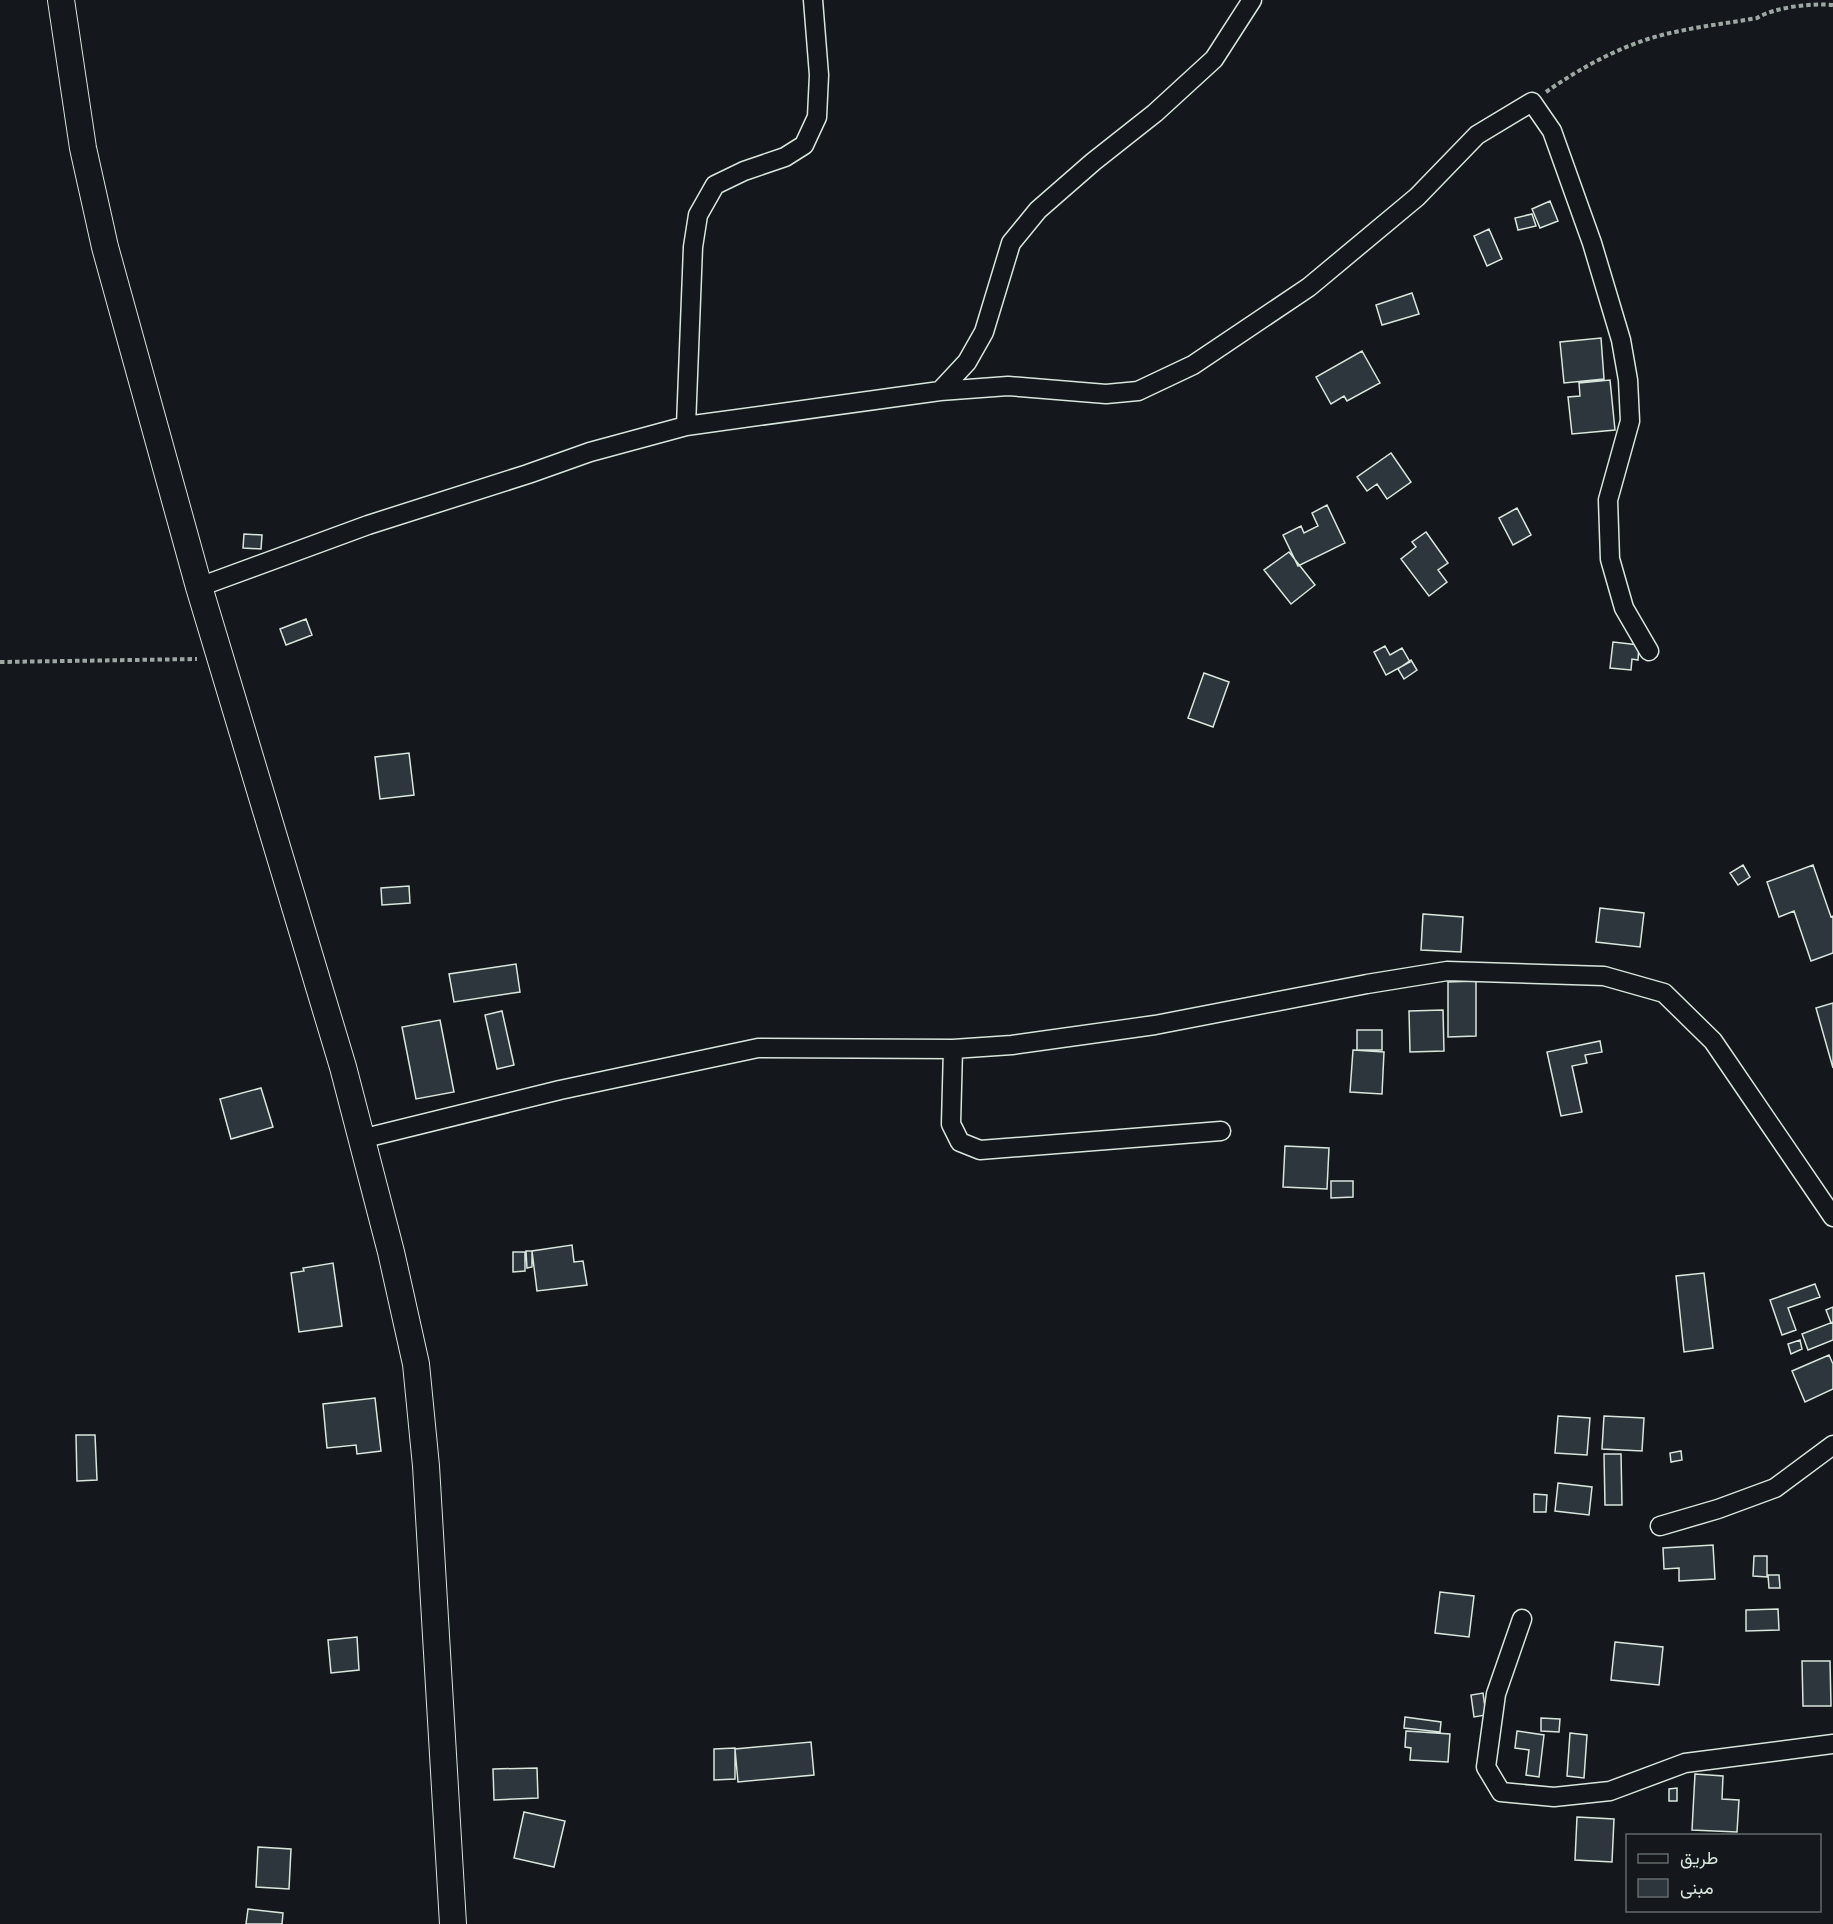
<svg xmlns="http://www.w3.org/2000/svg" width="1833" height="1924" font-family="Roboto,Vazirmatn,sans-serif">
<style>
.building{fill:#2c363c;stroke:#d8e6dc;stroke-width:1.5}
.lines{fill:none;stroke-linecap:round;stroke-linejoin:round}
.street-casing{stroke:#d8e6dc;stroke-width:21}
.secondary-casing{stroke:#d8e6dc;stroke-width:28}
.path{stroke:#9da8a2;stroke-width:4;stroke-dasharray:4.5 3;stroke-linecap:butt}
.street{stroke:#14181c;stroke-width:18}
.secondary{stroke:#14181c;stroke-width:26}
</style>
<rect width="100%" height="100%" fill="#14181c"/>
<path class="building" d="M1550,201L1558,221L1540,228L1532,209Z
M1532,214L1536,226L1518,230L1515,218Z
M1489,229L1502,259L1487,266L1474,236Z
M1412,293L1419,314L1382,325L1376,305Z
M1601,338L1604,379L1564,383L1560,342Z
M1362,351L1380,383L1347,401L1344,396L1331,404L1316,377Z
M1610,380L1615,430L1572,434L1568,397L1580,396L1579,383Z
M1391,453L1411,482L1387,499L1377,484L1367,491L1357,477Z
M1327,505L1345,543L1298,566L1283,535L1301,526L1304,533L1318,526L1312,513Z
M1517,508L1531,535L1513,545L1499,518Z
M1426,532L1448,563L1438,570L1447,582L1429,596L1401,559L1416,547L1412,542Z
M244,534L262,535L261,549L243,548Z
M1289,552L1315,585L1291,604L1264,570Z
M306,619L312,635L286,645L280,629Z
M1613,642L1639,645L1638,660L1632,659L1631,670L1610,668Z
M1385,646L1390,655L1402,648L1410,662L1386,675L1374,652Z
M1411,660L1417,670L1404,679L1398,669Z
M1204,673L1229,682L1213,727L1188,718Z
M409,753L414,795L380,799L375,757Z
M1743,865L1750,877L1738,885L1730,873Z
M1813,865L1831,917L1833,916V953L1811,961L1794,911L1779,917L1767,882Z
M409,886L410,903L382,905L381,888Z
M1600,908L1644,913L1640,947L1596,942Z
M1423,914L1463,917L1461,952L1421,950Z
M516,964L520,992L454,1002L449,974Z
M1476,981V1036L1448,1037V982Z
M1833,1003V1068L1816,1008Z
M1443,1010L1444,1051L1410,1052L1409,1011Z
M502,1011L514,1065L497,1069L485,1015Z
M440,1020L454,1092L416,1099L402,1027Z
M1357,1030H1382V1050H1357Z
M1600,1041L1602,1052L1585,1055L1587,1063L1572,1066L1582,1112L1561,1116L1547,1052Z
M1353,1050L1384,1052L1382,1094L1350,1092Z
M261,1088L273,1127L231,1139L220,1099Z
M1285,1146L1329,1148L1327,1189L1283,1187Z
M1331,1181H1353V1197L1331,1198Z
M572,1245L574,1262L583,1261L587,1285L537,1291L532,1251Z
M526,1251H532V1267L527,1268Z
M513,1252H525V1271L513,1272Z
M333,1263L342,1326L299,1332L291,1273L304,1271L303,1268Z
M1704,1273L1713,1348L1684,1352L1676,1276Z
M1815,1284L1820,1297L1788,1308L1796,1330L1782,1335L1770,1300Z
M1833,1307V1322L1831,1323L1826,1310Z
M1833,1322V1340L1808,1350L1802,1334Z
M1800,1340L1802,1349L1791,1354L1788,1344Z
M1829,1355L1833,1364V1389L1805,1402L1792,1371Z
M375,1398L381,1451L357,1454L356,1445L327,1448L323,1404Z
M1558,1416L1590,1418L1587,1455L1555,1453Z
M1604,1416L1644,1418L1642,1451L1602,1449Z
M76,1435H95L97,1480L77,1481Z
M1681,1451L1682,1460L1671,1462L1670,1453Z
M1604,1454H1621L1622,1505H1605Z
M1558,1483L1592,1487L1589,1515L1555,1511Z
M1534,1494L1547,1495L1546,1512H1534Z
M1713,1545L1715,1579L1679,1581V1568L1664,1569L1663,1548Z
M1754,1556H1767V1577L1753,1576Z
M1768,1575H1779L1780,1588H1769Z
M1440,1592L1474,1596L1469,1637L1435,1633Z
M1778,1609L1779,1630L1746,1631V1610Z
M357,1637L359,1670L331,1673L328,1640Z
M1615,1642L1663,1647L1659,1685L1611,1680Z
M1802,1661H1830L1831,1706H1803Z
M1483,1693L1486,1715L1474,1717L1471,1695Z
M1405,1717L1441,1722L1440,1732L1404,1728Z
M1541,1718L1560,1719L1559,1732L1541,1731Z
M1406,1731L1450,1734L1448,1762L1410,1760L1411,1748L1405,1747Z
M1517,1731L1544,1735L1539,1777L1526,1775L1529,1750L1515,1748Z
M1570,1733L1587,1735L1584,1778L1567,1776Z
M811,1742L814,1775L738,1782L735,1749Z
M735,1748V1779L714,1780V1749Z
M537,1768L538,1798L494,1800L493,1769Z
M1695,1774L1723,1776L1722,1799L1739,1800L1737,1832L1692,1830Z
M1677,1788V1801H1669V1789Z
M524,1812L565,1821L554,1867L514,1858Z
M1577,1817L1614,1819L1612,1862L1575,1860Z
M258,1847L291,1849L289,1889L256,1887Z
M248,1909L283,1913L282,1924H246Z"/>
<g class="lines">
<g class="street-casing">
<path id="street" d="M940,391L967,362L984,332L1011,243L1038,210L1093,162L1155,113L1214,59L1252,0
M686,426L693,247L698,215L715,185L744,171L785,157L804,145L817,117L819,75L813,0
M199,587L368,525L528,474L590,452L686,426L940,391L1008,386L1106,394L1138,391L1193,365L1309,287L1417,197L1477,135L1532,102L1552,131L1592,243L1621,340L1628,380L1630,421L1608,500L1610,559L1624,608L1649,651
M953,1049L951,1124L960,1142L980,1150L1221,1131
M361,1139L560,1090L758,1048L953,1049L1012,1045L1155,1025L1367,984L1447,971L1604,976L1664,993L1713,1041L1833,1217
M1660,1526L1718,1509L1775,1488L1833,1445
M1522,1619L1496,1694L1486,1767L1501,1792L1554,1797L1610,1791L1685,1763L1833,1744"/>
</g>
<g class="secondary-casing">
<path id="secondary" d="M61,0L83,148L105,247L199,587L343,1067L391,1252L416,1364L426,1466L453,1924"/>
</g>
<path class="path" d="M1546,92C1583,66 1629,41 1675,32C1702,26 1729,23 1757,18C1775,7 1812,3 1833,5
M0,662L197,659"/>
<use href="#street" class="street"/>
<use href="#secondary" class="secondary"/>
</g>
<rect x="1626" y="1834" width="195" height="78" fill="#14181c" stroke="#626a69" stroke-width="1.5"/>
<rect x="1638" y="1854" width="30" height="9" fill="#14181c" stroke="#626a69" stroke-width="1.5"/>
<text x="1680" y="1864" font-size="18" fill="#d8e6dc">طريق</text>
<rect x="1638" y="1879" width="30" height="18" fill="#2c363c" stroke="#626a69" stroke-width="1.5"/>
<text x="1680" y="1894" font-size="18" fill="#d8e6dc">مبنى</text>
</svg>
